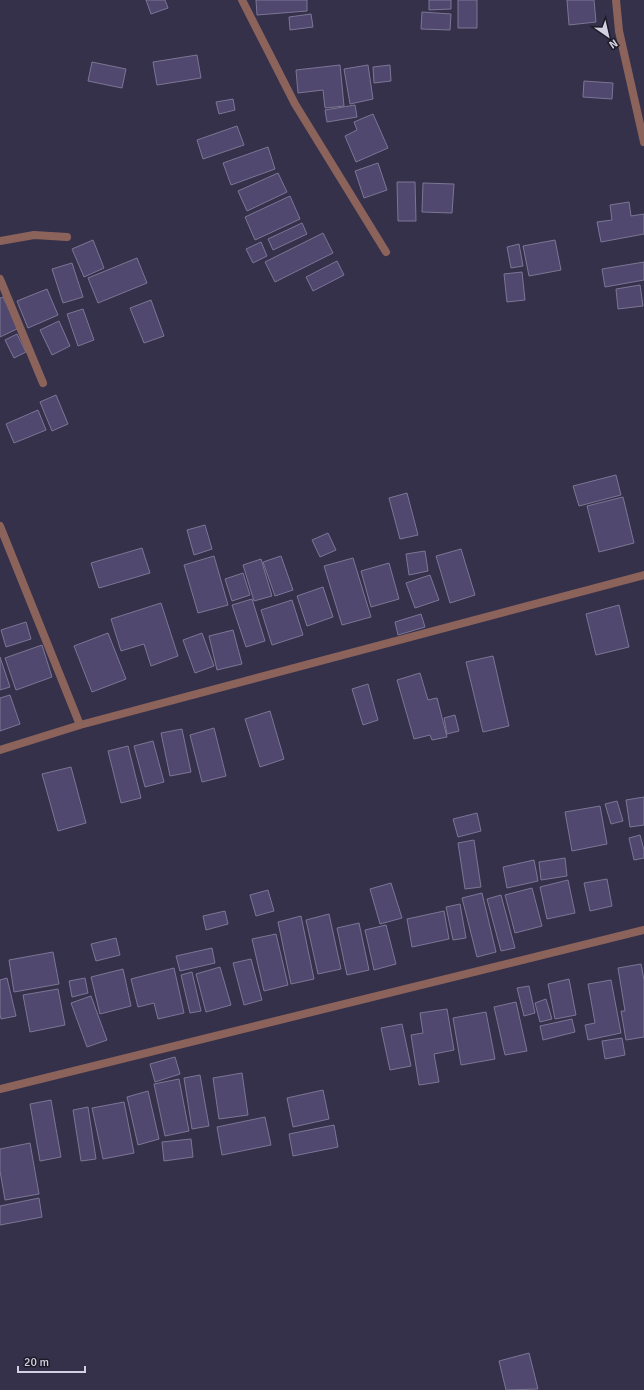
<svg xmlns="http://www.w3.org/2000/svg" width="644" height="1390" font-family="Signika,sans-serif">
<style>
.building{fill:#50486f;stroke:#7c7695}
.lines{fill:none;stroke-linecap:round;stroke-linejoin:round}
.street{stroke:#8c635b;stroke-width:8}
</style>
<rect width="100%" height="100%" fill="#36314b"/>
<path class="building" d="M146,0H165L168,8L151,14Z
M256,0H307V11L257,15Z
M429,0H451V9L429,10Z
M458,0H477V28H458Z
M567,0H594L596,22L569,25Z
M422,12L451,14L450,30L421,29Z
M311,14L313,27L290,30L289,17Z
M197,55L201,78L157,85L153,62Z
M92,62L126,69L122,88L88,81Z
M340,65L344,106L325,108L323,90L298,93L296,70Z
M368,65L373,99L350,104L344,69Z
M390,65L391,81L374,83L373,67Z
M584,81L613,83L612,99L583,97Z
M233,99L235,110L219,114L216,102Z
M355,105L357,117L327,122L325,110Z
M373,114L388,148L356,162L345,136L357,130L354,122Z
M237,126L244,145L203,159L197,140Z
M268,147L275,169L231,185L223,163Z
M378,163L387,190L364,198L355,171Z
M278,173L287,192L247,211L238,191Z
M397,182H415L416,221H398Z
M423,183L454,184L452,213L422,212Z
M290,196L300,219L255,240L245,217Z
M629,202L631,216L644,214V234L601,242L597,222L612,220L610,205Z
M302,223L307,234L273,250L268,239Z
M323,233L333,253L275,282L265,262Z
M93,240L104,268L84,277L72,249Z
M555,240L561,270L529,276L523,246Z
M261,242L267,256L253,263L246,249Z
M519,244L523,266L511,268L507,247Z
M137,258L147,283L98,303L88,278Z
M337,261L344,275L313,291L306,277Z
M644,262V280L605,287L602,269Z
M72,263L83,297L63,303L52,269Z
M522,272L525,300L507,302L504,274Z
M640,285L643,306L618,309L616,289Z
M47,289L58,315L28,328L17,301Z
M3,297L19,328L0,337V298Z
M151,300L164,336L144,343L130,308Z
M83,309L94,340L78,346L67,314Z
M59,321L70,346L52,355L40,330Z
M17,334L26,352L14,358L5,340Z
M56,395L68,424L52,431L40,402Z
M38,410L46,430L14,443L6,424Z
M616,475L621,495L579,506L573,486Z
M407,493L418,535L400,539L389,498Z
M623,497L634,543L599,552L587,506Z
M205,525L212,549L194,555L187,530Z
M328,533L336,550L320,557L312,540Z
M142,548L150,573L99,588L91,563Z
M461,549L475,595L450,603L436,556Z
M425,551L428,571L409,575L406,554Z
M214,556L228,605L198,613L184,565Z
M281,556L293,590L275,596L263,562Z
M353,558L371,617L342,625L324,566Z
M261,559L272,596L254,601L243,565Z
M389,563L399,599L371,607L361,571Z
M243,573L250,595L232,601L225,579Z
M430,575L439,600L415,608L406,583Z
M323,587L333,617L307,626L297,596Z
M252,599L265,641L246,647L232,605Z
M292,600L303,635L272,645L261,610Z
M161,603L178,656L151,666L144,644L121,651L111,619Z
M619,605L629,647L596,655L586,614Z
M421,614L425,627L398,635L395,622Z
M26,622L31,639L6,647L1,630Z
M233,630L242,664L217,670L209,636Z
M108,633L126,679L92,692L74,646Z
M202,633L214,666L195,673L183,640Z
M42,645L52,677L16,690L5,658Z
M493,656L509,726L483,732L466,662Z
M0,657L10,687L0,690Z
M420,673L428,700L437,698L447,737L432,740L430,735L414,739L397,680Z
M368,684L378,720L363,725L352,689Z
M10,695L20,724L0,731V698Z
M270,711L284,759L260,767L245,719Z
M455,715L459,731L447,734L444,718Z
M214,728L226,776L202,782L190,735Z
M182,729L191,772L170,776L161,733Z
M153,741L164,782L145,787L134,746Z
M128,746L141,798L121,803L108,751Z
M71,767L86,823L58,831L42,774Z
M644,797V825L630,827L626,800Z
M617,801L623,821L611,824L605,804Z
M600,806L607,844L572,851L565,812Z
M477,813L481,831L458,837L453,819Z
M640,835L644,850V858L634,860L629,838Z
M474,840L481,887L465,889L458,843Z
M565,858L567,876L541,880L539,862Z
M534,860L538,881L507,888L503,867Z
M607,879L612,906L590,911L584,883Z
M568,880L575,913L547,919L540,887Z
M391,883L402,918L380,924L370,889Z
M532,888L542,926L515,933L505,895Z
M268,890L274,911L256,916L250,895Z
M482,893L496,952L477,957L462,898Z
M501,895L515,948L501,951L487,899Z
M460,904L466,938L453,940L446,907Z
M225,911L228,924L206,930L203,916Z
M444,911L449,939L412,947L407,919Z
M329,914L341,969L318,974L306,920Z
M301,916L314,979L291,984L278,922Z
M359,923L369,970L347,975L337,928Z
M386,925L396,964L374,970L365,930Z
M276,934L288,985L264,991L252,939Z
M116,938L120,955L96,961L91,944Z
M212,948L215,963L180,971L176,956Z
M53,952L59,984L14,992L9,960Z
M251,959L262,1000L244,1005L233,963Z
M641,964L644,980V1037L626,1040L621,1011H625L618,968Z
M220,967L231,1005L206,1012L196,974Z
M174,968L184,1013L158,1019L154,1003L138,1007L131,979Z
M123,969L131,1006L100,1014L91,977Z
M192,972L201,1011L190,1013L181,975Z
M7,978L16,1016L1,1019L0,1014V980Z
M85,978L88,993L72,997L69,981Z
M569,979L576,1015L555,1019L548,984Z
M611,980L621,1033L588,1040L585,1025L595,1023L588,984Z
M529,986L535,1013L524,1016L517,988Z
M58,989L65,1025L30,1032L23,995Z
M91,996L107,1040L87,1047L71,1003Z
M546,999L552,1019L540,1022L535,1003Z
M516,1002L527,1051L505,1055L494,1007Z
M447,1009L454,1050L434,1054L439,1082L419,1085L411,1035L423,1033L420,1013Z
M486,1012L495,1059L461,1065L453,1018Z
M572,1019L575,1032L543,1040L540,1026Z
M402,1024L411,1066L390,1070L381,1028Z
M622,1038L625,1055L605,1059L602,1041Z
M175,1057L180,1074L155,1082L150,1064Z
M242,1073L248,1115L219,1119L213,1078Z
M200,1075L209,1126L192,1129L184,1078Z
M179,1079L189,1131L165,1136L154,1084Z
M323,1090L329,1119L293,1127L287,1098Z
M148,1091L159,1139L138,1145L127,1097Z
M51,1100L61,1157L40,1161L30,1104Z
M124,1102L134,1153L103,1159L92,1108Z
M88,1107L96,1159L81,1161L73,1110Z
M265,1117L271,1145L222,1155L217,1127Z
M334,1125L338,1147L293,1156L289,1134Z
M191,1139L193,1157L164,1161L162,1142Z
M30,1143L39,1194L5,1200L0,1171V1149Z
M39,1198L42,1217L0,1225V1206Z
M529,1353L538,1389L506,1390L499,1361Z"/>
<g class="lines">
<path class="street" d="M242,0L295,104L386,252
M616,0L619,31L644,142
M0,241L34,235L67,237
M0,279L43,383
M0,526L80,725
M0,750L80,725L644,575
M0,1089L644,930"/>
</g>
<g transform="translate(608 36) rotate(146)" stroke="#1d1b27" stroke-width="3" paint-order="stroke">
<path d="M0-3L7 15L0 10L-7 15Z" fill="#d3d0e1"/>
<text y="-6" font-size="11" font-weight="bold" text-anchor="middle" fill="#d3d0e1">N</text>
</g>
<path d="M18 1366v6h67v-6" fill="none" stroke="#d3d0e1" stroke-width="2"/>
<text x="24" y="1366" font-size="12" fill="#d3d0e1" stroke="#1d1b27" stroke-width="3" paint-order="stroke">20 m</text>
</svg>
